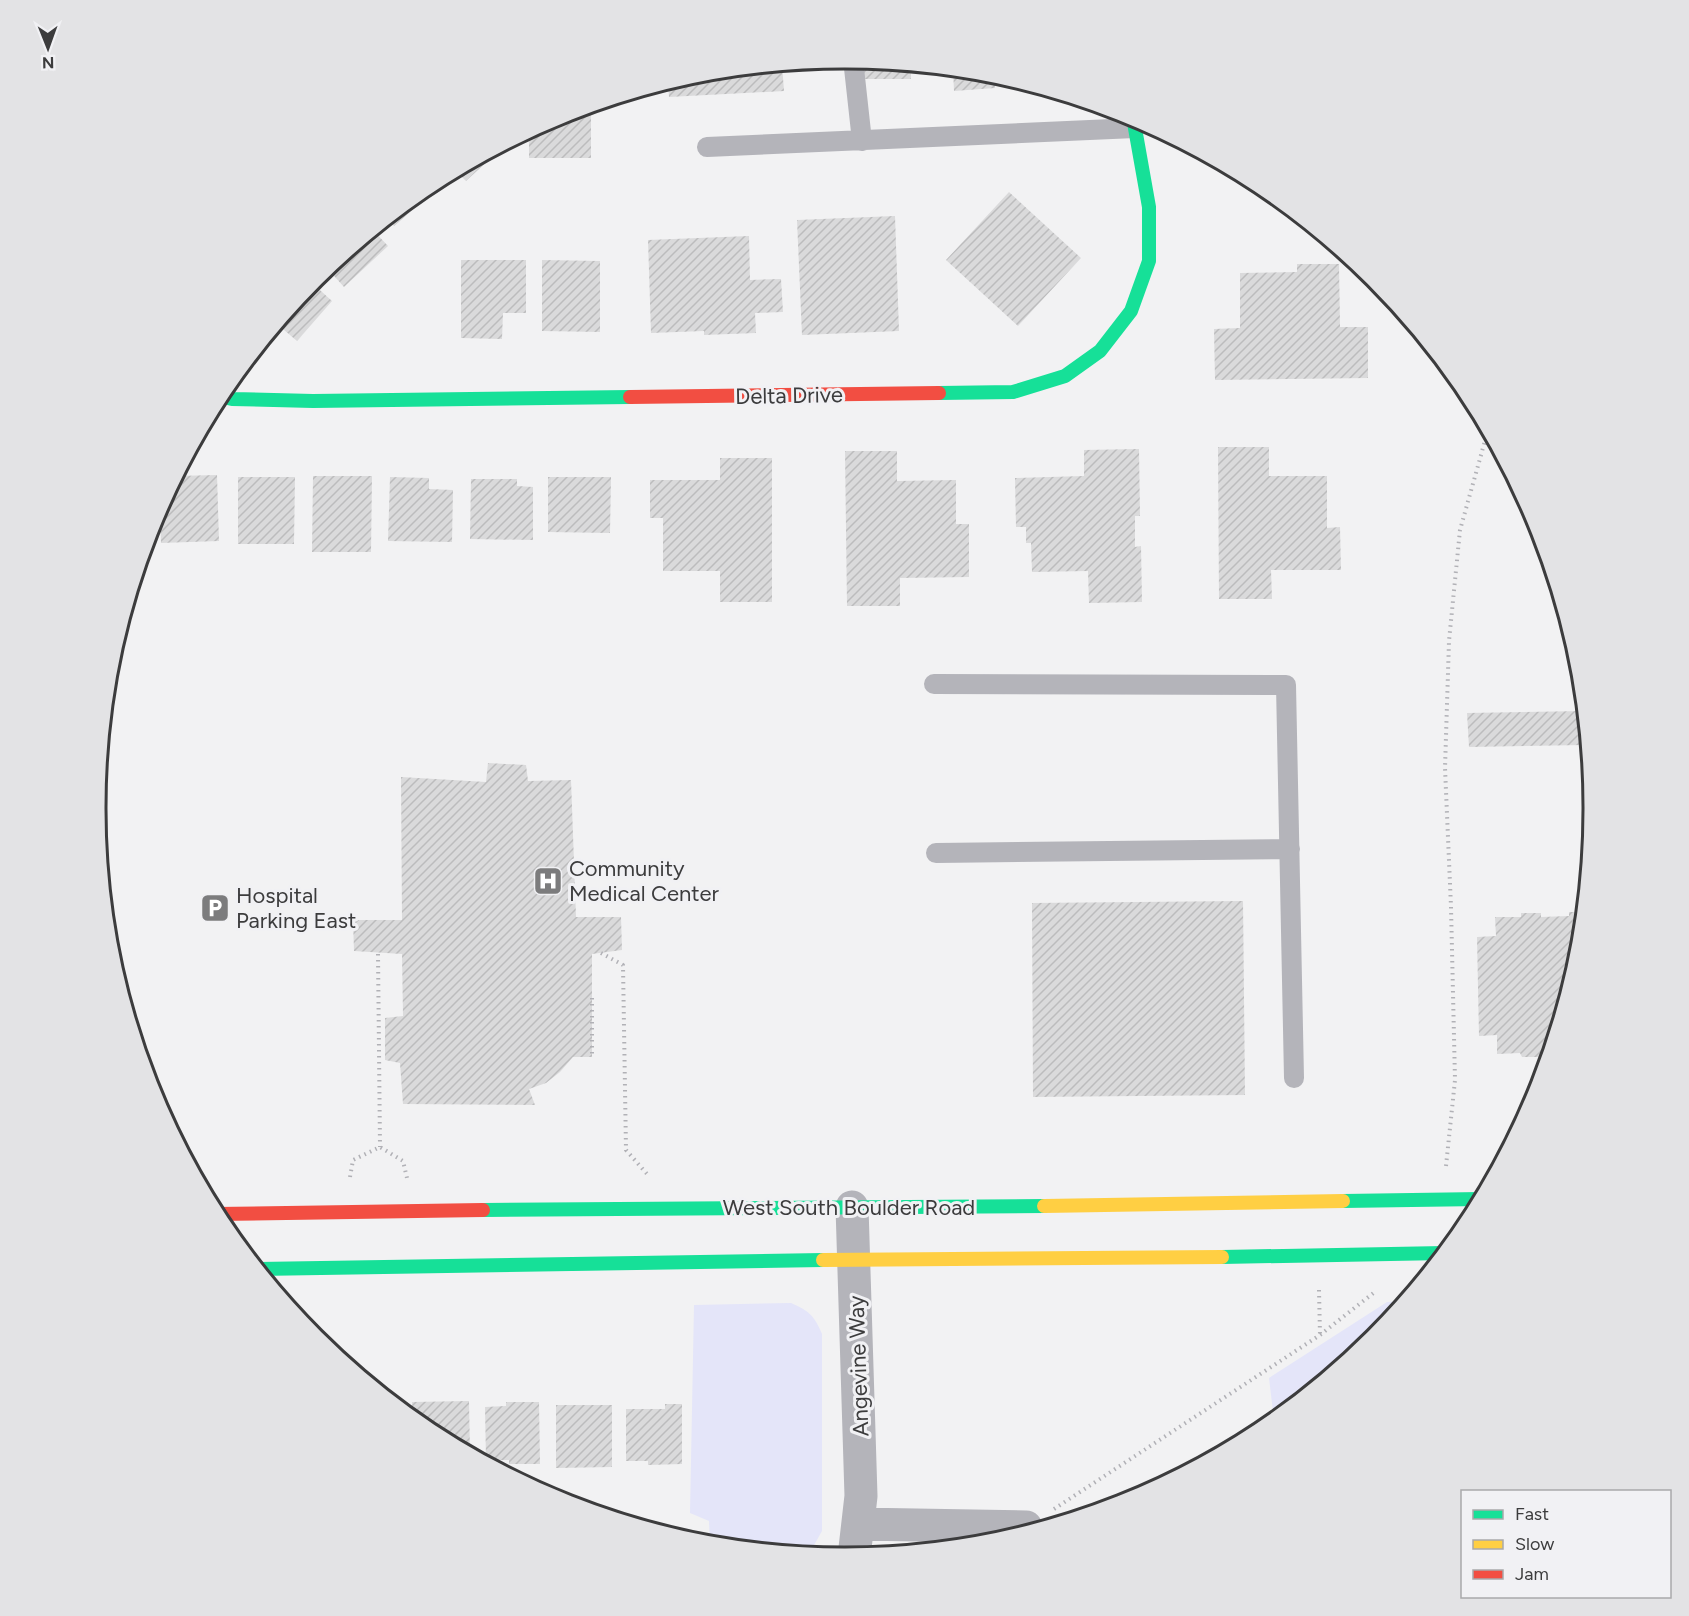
<svg xmlns="http://www.w3.org/2000/svg" width="1689" height="1616" font-family="Figtree,sans-serif">
<style>
.park{fill:#e4e5f9}
.building{fill:url(#building-hatch)}
.lines{fill:none;stroke-linecap:round;stroke-linejoin:round}
.path{stroke:#b1b1b6;stroke-width:4;stroke-dasharray:1.5 4.5;stroke-linecap:butt}
.lane{stroke:#b4b4ba;stroke-width:20}
.street{stroke:#b4b4ba;stroke-width:33}
.fast{stroke:#16e098;stroke-width:14}
.slow{stroke:#ffcf43;stroke-width:14}
.jam{stroke:#f24e42;stroke-width:14}
.labels{text-anchor:middle;stroke-width:6;stroke-linejoin:round;paint-order:stroke}
.street-label{font-size:22px;fill:#3c3c3d;stroke:#f1f1f4}
.poi-label{font-size:22px;fill:#3c3c3d;stroke:#f1f1f4;text-anchor:start}
.rim{fill:none;stroke:#3c3c3d;stroke-width:3}
</style>
<defs>
<pattern id="building-hatch" width="6" height="6" patternUnits="userSpaceOnUse" patternTransform="scale(1.5)"><rect width="6" height="6" fill="#dadadb"/><path d="M-1 1l2-2M0 6l6-6M5 7l2-2" fill="none" stroke="#bcbcbd"/></pattern>
</defs>
<rect width="100%" height="100%" fill="#f2f2f3"/>
<path class="park" d="M1405,1301L1374,1338L1274,1420L1269,1378L1387,1302Z
M791,1303C809,1311 814,1315 822,1334V1531L809,1554L710,1544L709,1521L690,1513L694,1305Z"/>
<path class="building" d="M863,60L911,65V79H863Z
M782,65L784,91L669,97L668,82L699,73Z
M953,69L991,73L1017,81L995,82V88L954,91Z
M591,105V158H529V131L558,115Z
M506,144L466,181L455,170L505,144Z
M435,181L440,186L394,226L387,218Z
M1009,192L1081,258L1018,326L946,260Z
M895,216L899,331L802,335L797,220Z
M373,230L388,246L344,287L327,268Z
M749,236L750,280L781,279L783,312L755,313L756,333L704,335V331L651,333L648,240Z
M461,260H526V313H503L502,339L461,338Z
M542,260L600,261V332L542,331Z
M1297,264H1339L1340,327H1368V378L1215,380L1214,329L1240,328V273L1297,272Z
M311,282L332,301L297,341L277,324Z
M1218,447H1269V476H1327V528L1340,527L1341,570H1271L1272,599H1219Z
M1139,449L1140,516H1135V547L1141,546L1142,602L1089,603L1088,571L1032,572L1031,543H1026V527H1016L1015,478L1084,476V450Z
M845,451H897V481L956,480V524H969V577L900,578V606H847Z
M720,458H772V602H720V571H663V518H650V480H720Z
M217,475L219,541L161,543L160,507L176,476Z
M313,476H372L371,552H312Z
M238,477H295L294,544H238Z
M390,477L429,478V489L453,490L452,542L388,541Z
M548,477H611L610,533L548,532Z
M471,479H517V486L533,487V540L470,539Z
M1584,711V745L1469,747L1467,713Z
M488,763L526,765L528,781L571,780L576,917H621L622,950L592,954V1057H573L560,1072L546,1083L529,1089L535,1105L403,1104L400,1063L385,1060V1018L403,1016L402,954L354,951L353,920H402L401,777L486,782Z
M1243,901L1245,1095L1033,1097L1032,903Z
M1569,912H1584L1580,955L1549,1054H1541V1057H1522L1520,1053L1497,1054V1035L1479,1036L1477,937L1496,936L1495,917H1521V913H1541V917L1569,916Z
M469,1401L470,1454L428,1431L413,1419L412,1402Z
M506,1402H539L540,1464H509V1460H486L485,1407L506,1406Z
M665,1404H682V1464L648,1465V1461H626V1409H665Z
M556,1405H612V1467L556,1468Z"/>
<g class="lines">
<path class="path" d="M601,953L623,965L626,1150L648,1175
M378,954L380,1147
M592,998V1057
M1446,1166L1455,1080L1451,907L1445,768L1449,641L1460,530L1488,430
M350,1177L353,1160L380,1147L403,1161L407,1178
M1319,1290L1320,1335
M1054,1509L1320,1335L1376,1291"/>
<path class="lane" d="M853,59L862,141
M707,147L1135,128
M934,684L1286,685L1294,1078
M936,853L1290,849"/>
<path class="street" d="M852,1207L861,1496L854,1557
M858,1524L1026,1527"/>
<path class="fast" d="M939,393L1013,392L1065,376L1100,351L1131,311L1149,261V207L1133,117
M219,396L232,399L313,401L630,397
M1343,1201L1481,1199
M483,1210L1044,1206
M1222,1257L1444,1253
M258,1269L823,1260"/>
<path class="slow" d="M1044,1206L1343,1201
M823,1260L1222,1257"/>
<path class="jam" d="M630,397L939,393
M216,1214L483,1210"/>
</g>
<defs>
<g id="hospital-square" transform="scale(1.5)"><rect x="-9" y="-9" width="18" height="18" rx="4" fill="#7c7c7d" stroke="#f1f1f4"/><path d="M-5-5h3v3.5h4V-5h3V5h-3V1.5h-4V5h-3Z" fill="#fff"/></g>
<g id="parking-square" transform="scale(1.5)"><rect x="-9" y="-9" width="18" height="18" rx="4" fill="#7c7c7d" stroke="#f1f1f4"/><path d="M-3.5-5.5H1a3.5 3.5 0 0 1 0 7H-1V5.5H-3.5ZM-1-3.4V-.6H.8a1.4 1.4 0 0 0 0-2.8Z" fill="#fff"/></g>
</defs>
<g fill-rule="evenodd">
<use href="#hospital-square" x="548" y="881"/>
<use href="#parking-square" x="215" y="908"/>
</g>
<g class="labels">
<g class="street-label">
<text transform="translate(789 395) rotate(-1)" y="8">Delta Drive</text>
<text x="849" y="1215">West South Boulder Road</text>
<text transform="translate(858 1366) rotate(-92)" y="8">Angevine Way</text>
</g>
<g class="poi-label">
<text x="569" y="876">Community<tspan x="569" dy="25">Medical Center</tspan></text>
<text x="236" y="903">Hospital<tspan x="236" dy="25">Parking East</tspan></text>
</g>
</g>
<path d="M0 0H1689V1616H0ZM844 69H845A738 738 0 0 1 1583 807V809A738 738 0 0 1 845 1547H844A738 738 0 0 1 106 809V807A738 738 0 0 1 844 69Z" fill="#e3e3e5" fill-rule="evenodd"/>
<path class="rim" d="M844 69H845A738 738 0 0 1 1583 807V809A738 738 0 0 1 845 1547H844A738 738 0 0 1 106 809V807A738 738 0 0 1 844 69Z"/>
<rect x="1461" y="1490" width="210" height="108" fill="#f1f1f4" stroke="#a9a9ab" stroke-width="1.5"/>
<rect x="1473" y="1510" width="30" height="9" fill="#16e098" stroke="#a9a9ab" stroke-width="1.5"/>
<text x="1515" y="1520" font-size="18" fill="#3c3c3d">Fast</text>
<rect x="1473" y="1540" width="30" height="9" fill="#ffcf43" stroke="#a9a9ab" stroke-width="1.5"/>
<text x="1515" y="1550" font-size="18" fill="#3c3c3d">Slow</text>
<rect x="1473" y="1570" width="30" height="9" fill="#f24e42" stroke="#a9a9ab" stroke-width="1.5"/>
<text x="1515" y="1580" font-size="18" fill="#3c3c3d">Jam</text>
<g transform="translate(48 48) rotate(179)" stroke="#f1f1f4" stroke-width="4.5" paint-order="stroke">
<path d="M0-4.5L10 22L0 15L-10 22Z" fill="#3c3c3d"/>
<text y="-9" font-size="16" font-weight="bold" text-anchor="middle" fill="#3c3c3d">N</text>
</g>
</svg>
